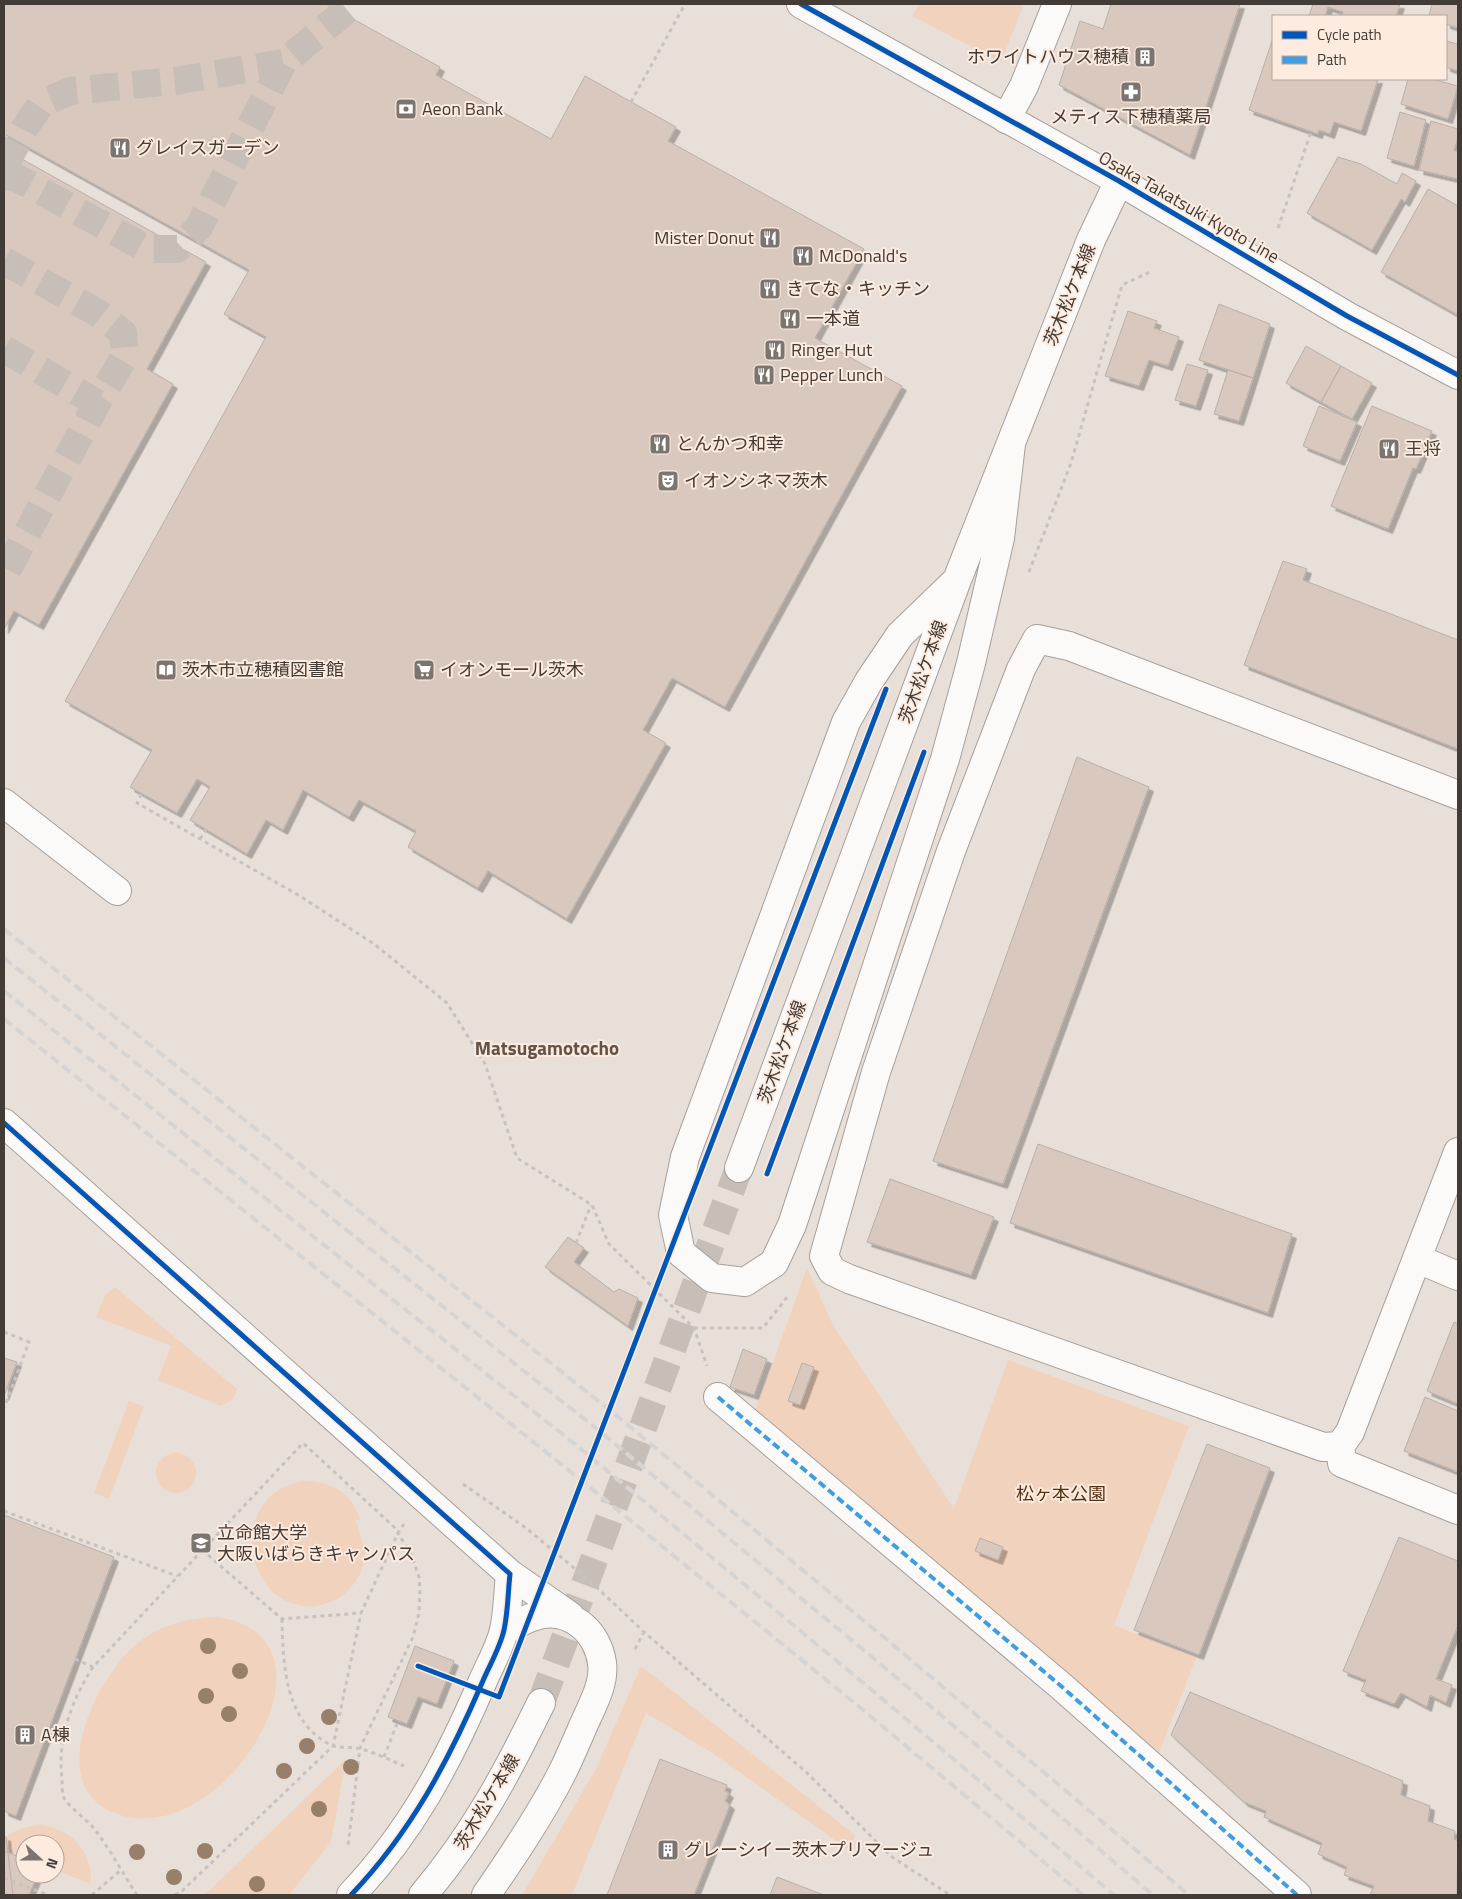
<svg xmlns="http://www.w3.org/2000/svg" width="1462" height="1899" font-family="'Titillium Web','Noto Sans JP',sans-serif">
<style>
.green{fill:#f1d2bd}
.building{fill:#d8c8be;stroke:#b8b0ab;filter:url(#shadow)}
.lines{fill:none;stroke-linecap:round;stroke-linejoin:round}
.minor-tunnel{stroke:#c8beb8;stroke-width:28;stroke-dasharray:28 14;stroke-linecap:butt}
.minor-casing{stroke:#a69f9a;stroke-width:30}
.major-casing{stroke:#a69f9a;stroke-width:30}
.path{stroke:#c7c2c0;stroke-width:3;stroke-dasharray:4 4;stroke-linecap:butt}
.minor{stroke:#fcfaf9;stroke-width:28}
.major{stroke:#fcfaf9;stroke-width:28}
.rail{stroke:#d6d4d2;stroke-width:4;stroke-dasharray:10 5;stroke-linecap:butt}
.quiet{stroke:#3f9ee2;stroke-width:4;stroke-dasharray:8 4;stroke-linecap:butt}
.cycleway-casing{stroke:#fdebdf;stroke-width:8}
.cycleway{stroke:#0057b8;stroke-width:5}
.tree{fill:#987f69}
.labels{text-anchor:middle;stroke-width:4;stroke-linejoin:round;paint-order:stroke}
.poi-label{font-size:18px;fill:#423b36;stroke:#fdebdf;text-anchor:start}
.street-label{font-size:18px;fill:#423b36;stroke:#fdebdf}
.park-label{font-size:18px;fill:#55300e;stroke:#fdebdf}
.neighbourhood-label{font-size:19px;font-weight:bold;fill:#625349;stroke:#fdebdf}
</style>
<defs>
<filter id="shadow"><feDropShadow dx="4.5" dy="4.5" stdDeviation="0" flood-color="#0004"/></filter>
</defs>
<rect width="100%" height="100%" fill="#e9dfd9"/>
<path class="green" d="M919,4H1024L1001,62L912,16Z
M807,1268L833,1325L954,1509L1008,1360L1189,1426L1114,1625L1196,1658L1158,1755L754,1414Z
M115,1287L237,1389L233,1399L221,1406L158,1380L171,1346L96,1317L105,1295Z
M129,1401L144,1406L109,1499L94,1493Z
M156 1473a20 20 0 1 1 40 0a20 20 0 1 1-40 0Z
M302,1481C329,1480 352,1492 360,1519L356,1521L363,1545L365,1544C367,1564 359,1582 343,1595C332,1603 317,1608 303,1606C256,1600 236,1535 266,1501C275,1490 288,1484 302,1481Z
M217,1617C358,1637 218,1862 110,1811C44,1780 99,1673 139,1642C162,1624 189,1618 217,1617Z
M641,1666L855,1835L850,1851L714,1754L646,1713L572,1895H522L596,1769Z
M346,1759L331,1842L289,1895H202L209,1891Z
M41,1825C72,1829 93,1852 91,1884L55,1870V1844H25V1859L4,1851V1839C14,1829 27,1826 41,1825Z"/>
<path class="building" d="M4,4H326L440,67L436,75L551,139L585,76L676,127L668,141L864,249L815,338L902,386L725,707L672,678L643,730L666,743L567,919L488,871L478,888L408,847L416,831L359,800L349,817L303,790L283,830L266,820L247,854L190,820L210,787L197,779L177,813L130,787L152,750L65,701L266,337L224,314L249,270L4,134Z
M1111,4H1240L1190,155L1059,85L1080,21L1103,29Z
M1313,4H1400L1396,16H1356L1352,15L1351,16H1341L1343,12L1328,7L1325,16H1309Z
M1432,4H1458V28L1446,24V16H1429Z
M1273,38V79H1378L1361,131L1334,122L1330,134L1319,130L1318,134L1249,110Z
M1446,41L1458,44V71L1446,67Z
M1408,79H1432L1458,86L1448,119L1401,104Z
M1400,112L1426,120L1414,166L1387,158Z
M1431,121L1458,129V138L1454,150L1458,152V179L1419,170Z
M4,149L206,262L147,369L173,384L39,625L14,611L4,629Z
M1338,157L1361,164L1397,184L1402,173L1416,181L1405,202L1401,199L1372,250L1307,213Z
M1428,189L1458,206V315L1381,272Z
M1219,304L1270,324L1253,378L1199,360Z
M1128,311L1157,321L1154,328L1179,337L1168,366L1149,360L1139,386L1105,376Z
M1306,346L1341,366L1321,402L1286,383Z
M1187,364L1208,370L1196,406L1175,400Z
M1341,366L1372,383L1352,419L1321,402Z
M1228,370L1253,378L1239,421L1214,414Z
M1319,406L1357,422L1340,461L1303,446Z
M1372,406L1432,431L1416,469L1413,468L1388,529L1331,506Z
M1283,561L1307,569L1303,580L1458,640V749L1244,665Z
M1077,757L1149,787L1003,1184L933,1161Z
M1038,1144L1292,1234L1268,1313L1010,1223Z
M890,1179L994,1217L971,1275L867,1242Z
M568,1237L584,1248L574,1262L614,1292L619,1289L638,1298L628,1326L545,1267Z
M1454,1322L1458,1324V1404L1427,1391Z
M743,1349L767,1359L754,1395L730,1387Z
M4,1358L17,1362L4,1396Z
M802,1363L814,1367L800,1405L788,1401Z
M1425,1397L1458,1411V1472L1404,1451Z
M1207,1444L1270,1468L1199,1655L1134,1630Z
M4,1515L114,1557L16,1816L4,1811Z
M1399,1537L1458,1561V1625L1436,1679L1452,1685L1446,1703L1430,1695L1427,1707L1401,1693L1394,1704L1361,1691L1366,1680L1343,1671Z
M980,1538L1003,1547L998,1560L975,1551Z
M415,1646L454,1661L437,1704L418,1697L407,1724L388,1717Z
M1190,1692L1403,1781L1401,1795L1430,1806L1428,1821L1455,1831L1454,1839L1458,1841L1457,1895H1370L1374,1886L1344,1875L1347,1867L1318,1854L1322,1843L1264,1817L1266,1811L1244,1802L1171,1735Z
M660,1759L727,1785L725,1791L729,1793L725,1801L730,1805L694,1895H607Z
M4,1836L6,1837L13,1895H4Z
M4,1851L25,1859V1874H38L29,1895H4Z
M777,1877L824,1895H770Z"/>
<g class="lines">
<path class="minor-tunnel" d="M4,167L24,129L41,104L70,91L175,81L283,63
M4,176L15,177L147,249H177L199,227L283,63L354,4
M4,261L98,313L123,333L125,356L97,403L4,576
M4,349L97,403
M541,1703L739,1168"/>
<g class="minor-casing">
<path id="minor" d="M1006,119L1024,86L1057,4
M957,580L900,635L869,681L846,722L685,1157L673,1215L681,1253L712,1278L745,1282L774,1263L792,1225L945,759L971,663L1000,538L1011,444
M1458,795L1069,646L1037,639L1021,669L951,851L876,1072L824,1256L832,1271L849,1279L1323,1447L1340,1446L1350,1432L1458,1152
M4,803L117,891
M4,1123L510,1574L570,1616
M739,1168L957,580L1091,240L1119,181
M1418,1259L1458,1276
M718,1397L1061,1686L1297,1895
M1340,1446L1342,1463L1458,1510
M351,1895C411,1832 448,1762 482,1683C489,1666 500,1648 504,1630C508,1612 508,1592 510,1574
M423,1895C474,1835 507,1773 541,1703
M486,1895C513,1856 540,1816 562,1773C570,1757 577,1740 584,1724C592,1706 605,1683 602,1663C600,1648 592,1633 580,1624C553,1604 530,1616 504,1631"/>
</g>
<g class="major-casing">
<path id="major" d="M801,4L1119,181L1347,316L1458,375"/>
</g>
<path class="path" d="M631,102L685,4
M1278,228L1311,132
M1029,572L1071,463L1122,285L1150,272
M141,794L137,803L300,896L374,944L447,1003L485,1064L517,1158L592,1205L609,1244L694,1328L707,1366
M200,839L206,830
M576,1243L591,1205
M694,1328H763L788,1296
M4,1332L29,1342L4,1408
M463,1484L526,1528L591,1582L644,1632L806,1772L892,1857L950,1895
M4,1511L177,1576
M202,1550L282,1619L361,1613L398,1533L404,1524
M282,1619C283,1663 284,1722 331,1745C340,1749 352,1746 361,1749C376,1753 390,1760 404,1766
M635,1649L644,1632
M75,1659L93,1667L303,1443L394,1527L411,1554L419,1577L420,1589L419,1613L413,1637L360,1748L348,1846
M93,1667C72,1700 57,1738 62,1779C62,1784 62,1793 64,1798C68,1806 89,1821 96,1831C111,1851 123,1874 137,1895
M384,1757L398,1721
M4,1878L48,1895
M92,1895L121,1870
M175,1895L182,1891L333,1746L361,1613"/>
<use href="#minor" class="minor"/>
<use href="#major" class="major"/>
<path class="rail" d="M4,929L611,1411L904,1654L1189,1895
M4,958L597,1429L890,1672L1153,1895
M4,991L581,1449L873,1691L1114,1895
M4,1019L566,1468L862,1709L1083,1895"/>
<path class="quiet" d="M718,1397L1061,1686L1297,1895"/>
<g class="cycleway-casing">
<path id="cycleway" d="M801,4L1119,181L1347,316L1458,375
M4,1123L510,1574C508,1592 508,1612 504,1630C500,1648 489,1666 482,1683C448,1762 411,1832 351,1895
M767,1174L924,752
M418,1666L499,1697L886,689"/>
</g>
<use href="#cycleway" class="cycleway"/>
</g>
<g class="tree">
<circle cx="208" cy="1646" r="8"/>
<circle cx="240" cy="1671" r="8"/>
<circle cx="206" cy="1696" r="8"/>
<circle cx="229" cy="1714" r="8"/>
<circle cx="329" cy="1717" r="8"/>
<circle cx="307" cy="1746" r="8"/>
<circle cx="351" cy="1767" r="8"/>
<circle cx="284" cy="1771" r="8"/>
<circle cx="319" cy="1809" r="8"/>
<circle cx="205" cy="1851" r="8"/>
<circle cx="137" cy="1852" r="8"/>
<circle cx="174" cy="1877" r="8"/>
<circle cx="257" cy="1884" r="8"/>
</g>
<defs>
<g id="building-square" transform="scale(1.125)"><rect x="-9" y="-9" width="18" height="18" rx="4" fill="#7c746f" stroke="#fdebdf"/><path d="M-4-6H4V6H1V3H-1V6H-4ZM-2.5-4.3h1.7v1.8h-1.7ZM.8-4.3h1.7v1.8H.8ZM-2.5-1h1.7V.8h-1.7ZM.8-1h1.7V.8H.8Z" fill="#fff"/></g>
<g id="pharmacy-square" transform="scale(1.125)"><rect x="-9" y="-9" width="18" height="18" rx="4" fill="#7c746f" stroke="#fdebdf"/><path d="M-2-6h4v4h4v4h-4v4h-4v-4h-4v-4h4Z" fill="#fff"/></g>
<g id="bank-square" transform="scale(1.125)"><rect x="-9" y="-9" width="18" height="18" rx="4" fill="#7c746f" stroke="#fdebdf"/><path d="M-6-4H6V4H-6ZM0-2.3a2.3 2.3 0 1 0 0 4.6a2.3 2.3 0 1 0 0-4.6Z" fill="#fff"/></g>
<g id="restaurant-square" transform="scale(1.125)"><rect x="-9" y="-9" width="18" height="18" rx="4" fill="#7c746f" stroke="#fdebdf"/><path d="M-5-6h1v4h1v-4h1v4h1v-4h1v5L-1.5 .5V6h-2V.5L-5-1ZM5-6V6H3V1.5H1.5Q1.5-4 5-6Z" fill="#fff"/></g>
<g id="theatre-square" transform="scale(1.125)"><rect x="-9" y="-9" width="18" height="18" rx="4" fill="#7c746f" stroke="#fdebdf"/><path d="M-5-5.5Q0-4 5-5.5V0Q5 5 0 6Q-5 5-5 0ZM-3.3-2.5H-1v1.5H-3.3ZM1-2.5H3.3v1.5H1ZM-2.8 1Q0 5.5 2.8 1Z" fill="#fff"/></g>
<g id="library-square" transform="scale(1.125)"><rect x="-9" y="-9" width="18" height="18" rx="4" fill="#7c746f" stroke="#fdebdf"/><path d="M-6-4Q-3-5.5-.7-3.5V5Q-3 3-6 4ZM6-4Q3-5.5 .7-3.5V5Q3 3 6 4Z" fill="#fff"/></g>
<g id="supermarket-square" transform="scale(1.125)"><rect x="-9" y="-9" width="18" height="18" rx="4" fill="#7c746f" stroke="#fdebdf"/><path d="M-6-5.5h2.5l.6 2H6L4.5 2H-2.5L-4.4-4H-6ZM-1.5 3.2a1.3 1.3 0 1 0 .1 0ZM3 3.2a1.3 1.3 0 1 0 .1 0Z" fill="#fff"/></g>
<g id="university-square" transform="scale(1.125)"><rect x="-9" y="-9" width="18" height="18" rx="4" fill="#7c746f" stroke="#fdebdf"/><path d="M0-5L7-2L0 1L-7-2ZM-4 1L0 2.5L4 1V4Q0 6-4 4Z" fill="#fff"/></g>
</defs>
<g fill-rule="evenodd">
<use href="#building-square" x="1145" y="57"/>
<use href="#pharmacy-square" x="1131" y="92"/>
<use href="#bank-square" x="406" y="109"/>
<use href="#restaurant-square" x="120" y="148"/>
<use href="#restaurant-square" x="770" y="238"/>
<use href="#restaurant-square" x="803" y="256"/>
<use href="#restaurant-square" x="770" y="289"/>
<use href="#restaurant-square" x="790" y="319"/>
<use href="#restaurant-square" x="775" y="350"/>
<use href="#restaurant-square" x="764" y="375"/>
<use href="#restaurant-square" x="660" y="444"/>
<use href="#restaurant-square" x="1389" y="449"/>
<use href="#theatre-square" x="668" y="481"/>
<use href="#library-square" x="166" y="670"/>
<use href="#supermarket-square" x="424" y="670"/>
<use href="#university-square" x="201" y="1543"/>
<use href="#building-square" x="25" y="1735"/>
<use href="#building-square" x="668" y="1850"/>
</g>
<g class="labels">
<g class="poi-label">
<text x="1129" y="63" text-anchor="end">ホワイトハウス穂積</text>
<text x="422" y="115">Aeon Bank</text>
<text x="1131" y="123" text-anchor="middle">メティス下穂積薬局</text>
<text x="136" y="154">グレイスガーデン</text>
<text x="754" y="244" text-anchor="end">Mister Donut</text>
<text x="819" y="262">McDonald's</text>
<text x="786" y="295">きてな・キッチン</text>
<text x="806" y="325">一本道</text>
<text x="791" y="356">Ringer Hut</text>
<text x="780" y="381">Pepper Lunch</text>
<text x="676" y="450">とんかつ和幸</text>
<text x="1405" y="455">王将</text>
<text x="684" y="487">イオンシネマ茨木</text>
<text x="182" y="676">茨木市立穂積図書館</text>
<text x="440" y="676">イオンモール茨木</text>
<text x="217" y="1539">立命館大学<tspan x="217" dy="21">大阪いばらきキャンパス</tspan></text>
<text x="41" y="1741">A棟</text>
<text x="684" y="1856">グレーシイー茨木プリマージュ</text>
</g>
<g class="street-label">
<text transform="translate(1189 207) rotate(30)" y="6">Osaka Takatsuki Kyoto Line</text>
<text transform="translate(1070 295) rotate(-68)" y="6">茨木松ケ本線</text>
<text transform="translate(923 672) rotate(-70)" y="6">茨木松ケ本線</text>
<text transform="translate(782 1052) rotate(-70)" y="6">茨木松ケ本線</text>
<text transform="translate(487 1802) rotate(-59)" y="6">茨木松ケ本線</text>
</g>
<g class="park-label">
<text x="1061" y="1500">松ヶ本公園</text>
</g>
<g class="neighbourhood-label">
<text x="547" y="1055">Matsugamotocho</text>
</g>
</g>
<rect width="1462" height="1899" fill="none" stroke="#423b36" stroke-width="10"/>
<rect x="1272" y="15" width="175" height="65" fill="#fdebdf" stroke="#b2a59b"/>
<rect x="1282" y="31" width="25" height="8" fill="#0057b8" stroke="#b2a59b"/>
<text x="1317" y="40" font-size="15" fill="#423b36">Cycle path</text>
<rect x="1282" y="56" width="25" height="8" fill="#3f9ee2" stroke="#b2a59b"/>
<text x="1317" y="65" font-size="15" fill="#423b36">Path</text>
<g transform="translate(40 1859) rotate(111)"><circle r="24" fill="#fdebdf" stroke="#b2a59b"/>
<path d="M0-4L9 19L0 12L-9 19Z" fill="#7c746f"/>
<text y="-8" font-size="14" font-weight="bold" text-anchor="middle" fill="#423b36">N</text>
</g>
</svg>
